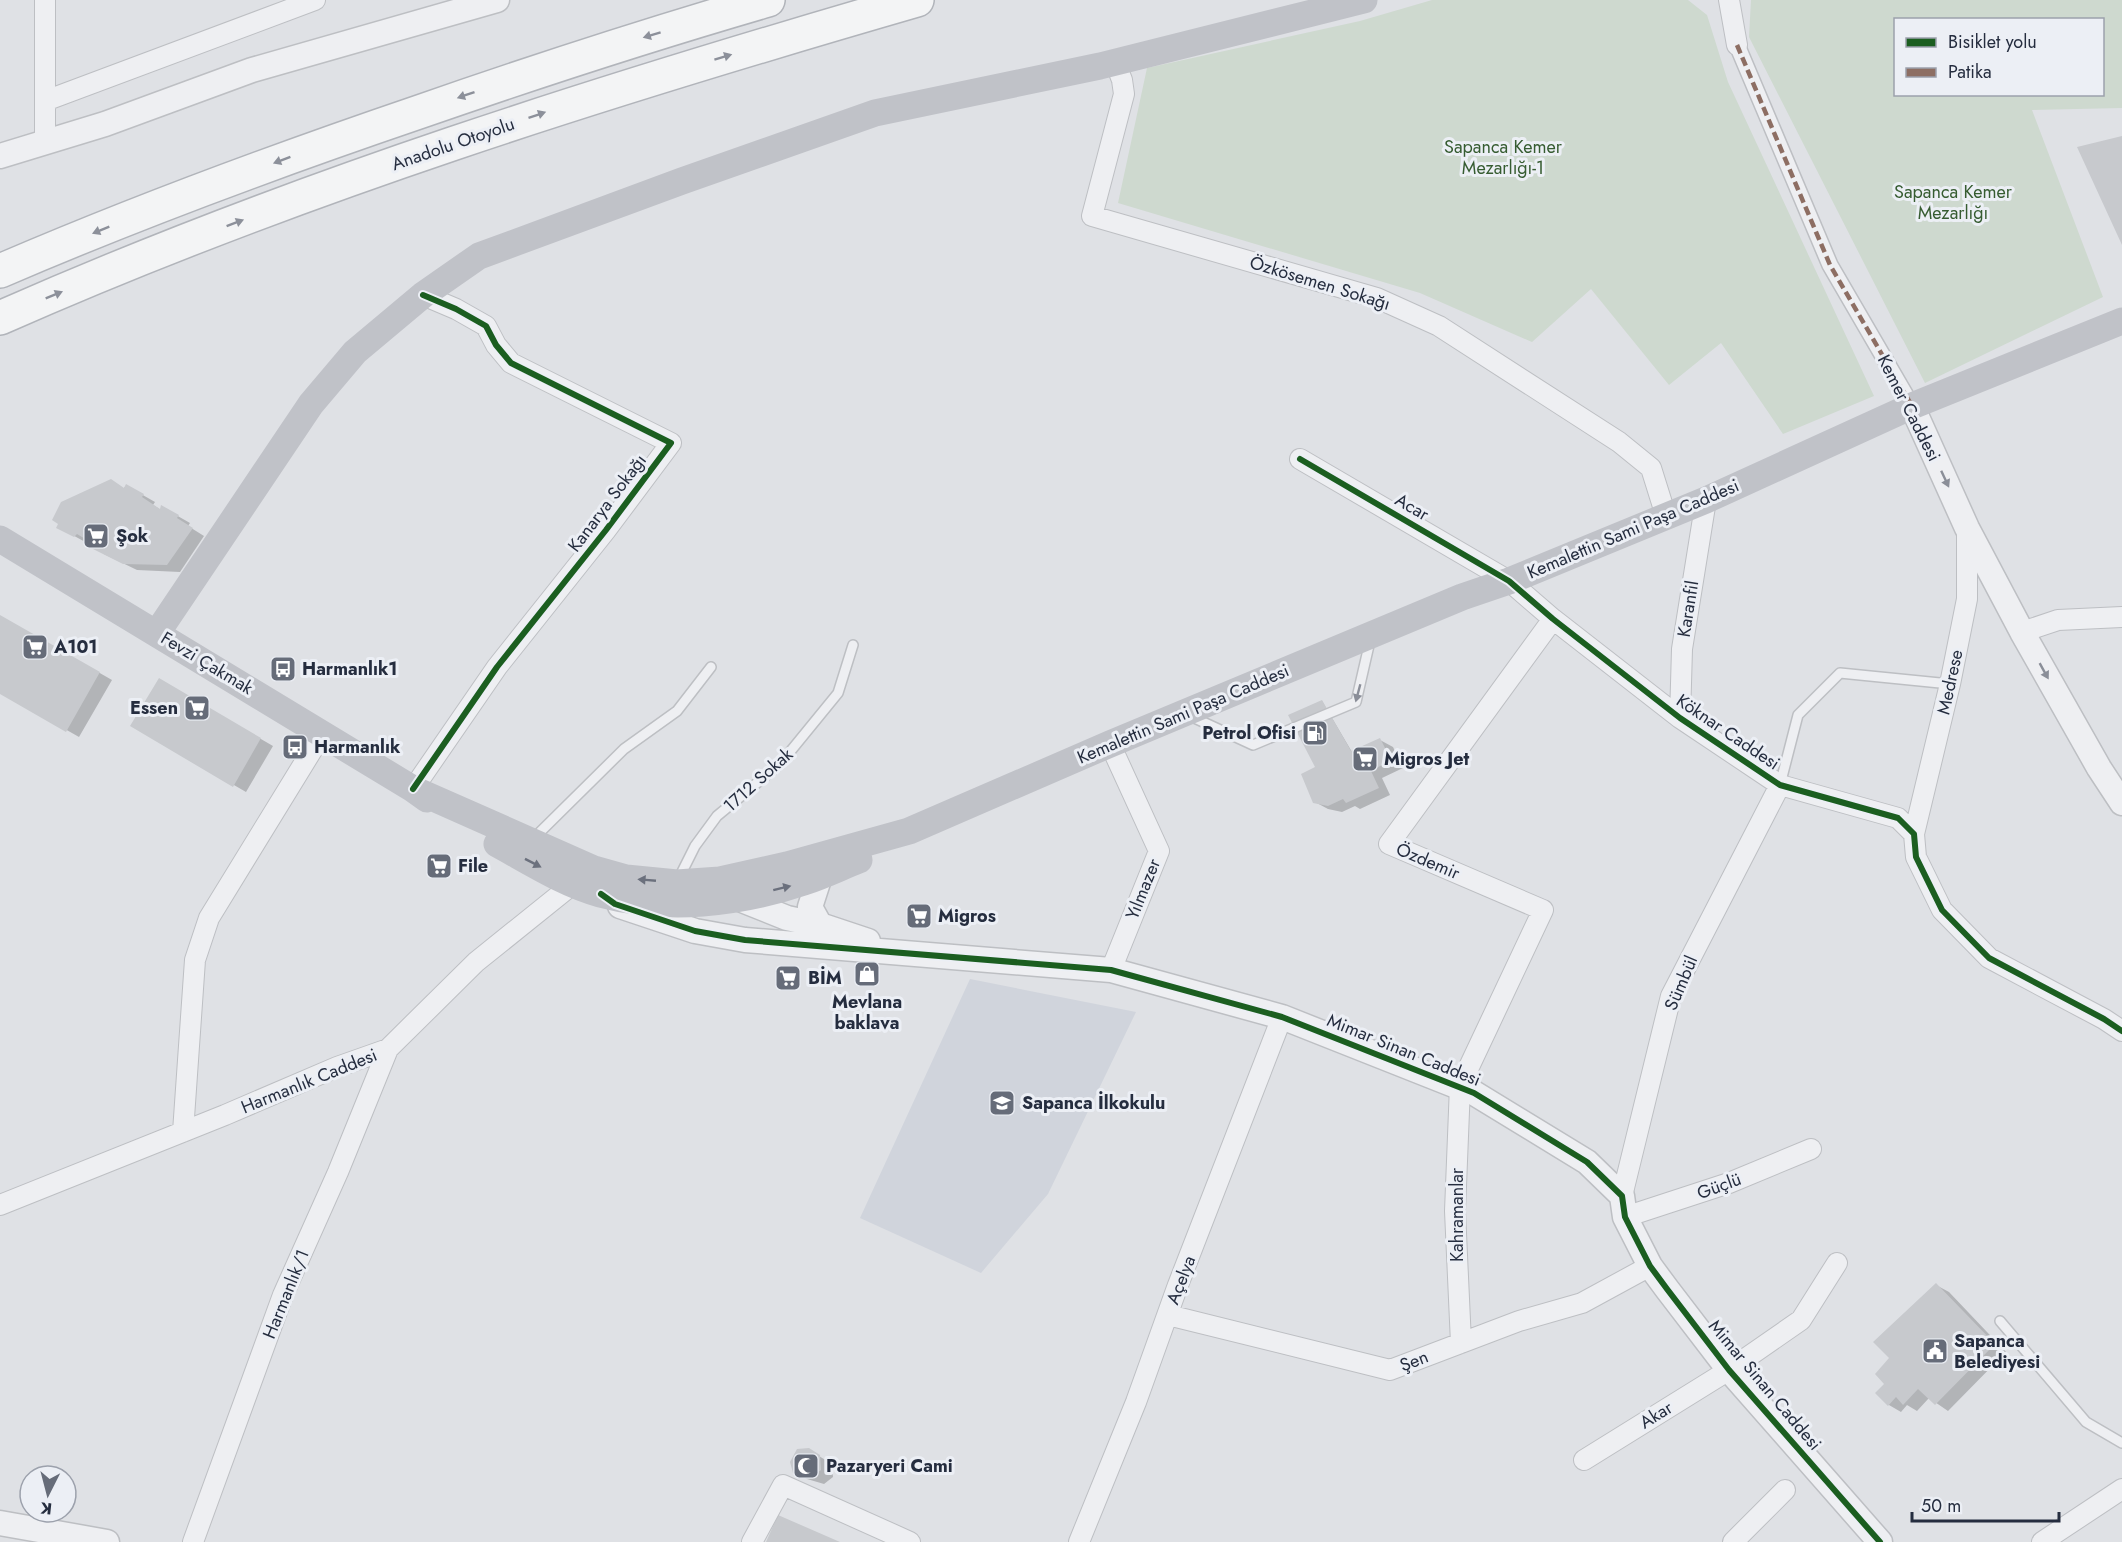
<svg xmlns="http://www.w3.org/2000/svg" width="2122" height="1542" font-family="Jost,sans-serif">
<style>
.built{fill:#d0d4dc}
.green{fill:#ced9cf;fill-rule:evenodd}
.shadow{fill:#0003}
.building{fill:#c7c9cd}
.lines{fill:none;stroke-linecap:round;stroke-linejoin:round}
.service-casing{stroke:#bdbfc3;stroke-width:12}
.pedestrian-casing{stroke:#bdbfc3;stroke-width:18}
.minor-casing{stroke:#bdbfc3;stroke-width:22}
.tertiary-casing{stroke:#bdbfc3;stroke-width:27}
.motorway-casing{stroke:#b1b4ba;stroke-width:36}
.service{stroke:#eeeff2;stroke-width:9}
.pedestrian{stroke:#eeeff2;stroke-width:15}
.minor{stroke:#eeeff2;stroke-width:20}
.tertiary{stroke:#eeeff2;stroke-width:24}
.secondary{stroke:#c0c2c8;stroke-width:27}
.motorway{stroke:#f3f4f5;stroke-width:33}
.quiet{stroke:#8d6e63;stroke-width:4.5;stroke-dasharray:9 4.5;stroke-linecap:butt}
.cycleway-casing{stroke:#eceff5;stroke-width:10}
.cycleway{stroke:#1b5e20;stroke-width:6}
.oneway{fill:#8c909a}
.oneway2{fill:#8a8e98}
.oneway3{fill:#6b707d}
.labels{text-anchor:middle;stroke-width:6;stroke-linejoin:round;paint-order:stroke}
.street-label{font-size:18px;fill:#252d3f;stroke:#eceff5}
.park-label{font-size:18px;fill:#365c31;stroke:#eceff5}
.poi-label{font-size:18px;font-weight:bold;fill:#252d3f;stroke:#eceff5;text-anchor:start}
</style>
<rect width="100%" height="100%" fill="#dfe1e5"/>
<path class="built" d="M970,979L1136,1012L1048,1194L981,1273L860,1218Z"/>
<path class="green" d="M1432,0H1688L1707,15L1728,82L1874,396L1783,434L1721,343L1669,385L1591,289L1532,342L1420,293L1118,203L1147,68L1360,21Z
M1751,0H2122V108L2032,110L2103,297L1925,383L1749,37ZM1896,20H2102V94H1896Z"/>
<path class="shadow" d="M127,486L155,502L153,505L161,510L162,507L190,523L188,526L204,536L180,572L137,570L104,554L90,540L87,543L58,527Z
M0,616L112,680L79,737L0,692Z
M159,680L273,746L246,792L132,726Z
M1322,701L1352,752L1380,740L1393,747L1403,768L1382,778L1390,795L1360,809L1355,806L1342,812L1328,809L1315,802Z
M1936,1285L1949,1292L2006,1352L1948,1411L1929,1398L1917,1411L1907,1405L1901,1412L1889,1405L1877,1393L1886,1384L1891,1358Z
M809,1450L832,1464L833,1477L824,1484L807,1479L795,1472Z"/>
<path class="building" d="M2122,136V245L2077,147Z
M111,479L124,488L126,484L144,494L142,497L160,509L161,505L179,515L177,518L193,528L167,565L123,564L89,547L92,543L77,534L74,537L56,528L58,524L52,520L61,502Z
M0,615L100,672L66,732L0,694Z
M159,678L261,738L233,787L130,726Z
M1322,700L1351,751L1380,738L1391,760L1371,771L1379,788L1346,803L1343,799L1328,806L1313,803L1301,774L1315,767L1288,715Z
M1936,1283L1995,1344L1935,1405L1918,1389L1903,1405L1896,1397L1888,1406L1875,1393L1884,1384L1875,1374L1889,1358L1873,1342Z
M809,1448L820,1455L821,1470L810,1478L793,1473L790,1462L797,1449Z
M778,1515L840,1542H766Z"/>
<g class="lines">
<g class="service-casing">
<path id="service" d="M1190,716L1253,745L1356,702L1370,641
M1780,785L1798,715L1840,673L1950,684
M533,839L624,749L677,711L711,667
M679,878L695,846L717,816L780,764L838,693L853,645
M2000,1321L2086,1422L2122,1443"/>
</g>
<g class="pedestrian-casing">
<path id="pedestrian" d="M1737,45L1830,265L1912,406"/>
</g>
<g class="minor-casing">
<path id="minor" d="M1729,0L1737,45
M1115,62L1122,80L1124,94L1092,216L1377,298L1439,326L1619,442L1651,468L1666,516
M45,101L315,0
M45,142V0
M1300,459L1509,581L1553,619L1680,718L1780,785L1898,818L1914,834L1916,857L1942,910L1989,958L2104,1019L2122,1031
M2022,632L2058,620L2122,617
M1680,718L1682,649L1706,500
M1110,744L1159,851L1111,970
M413,789L497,667L606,530L671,443L511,363L496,345L486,326L456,309L423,295
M1914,834L1950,684L1967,599V528
M183,1132L195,960L209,918L322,734
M1622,1196L1671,996L1780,785
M0,1205L225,1115L337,1067L388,1049L476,962L573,884
M1625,1217L1729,1183L1811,1149
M1168,1315L1390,1370L1519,1321L1582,1303L1650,1266
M1461,1343L1455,1211L1460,1086L1543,910L1389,844L1553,619
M1584,1460L1729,1370L1801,1320L1837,1263
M193,1542L283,1295L338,1172L388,1049
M752,1542L783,1485L910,1542
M1079,1542L1136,1402L1178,1285L1282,1017
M1733,1542L1785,1490
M2042,1542L2122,1489"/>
</g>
<g class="tertiary-casing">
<path id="tertiary" d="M0,156L105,124L252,70L497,0
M1912,406L1967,528L2022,632L2099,768L2122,803
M820,876L810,907L820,925L868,941
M732,896L787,918L820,925
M620,906L695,931L745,940L1111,970L1282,1017L1474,1093L1587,1162L1622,1196L1625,1217L1650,1266L1667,1289L1729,1370L1880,1542
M0,1523L107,1542"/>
</g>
<g class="motorway-casing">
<path id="motorway" d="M0,271C137,212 278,160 419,112C534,72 651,34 768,0
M0,318C296,187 606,90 917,0"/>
</g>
<use href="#service" class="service"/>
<use href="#pedestrian" class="pedestrian"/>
<use href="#minor" class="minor"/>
<use href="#tertiary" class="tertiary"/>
<path class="secondary" d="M0,539L413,789L427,799
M157,633L311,404L355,352L423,295L479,256L682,181L875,113L1100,66L1364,0
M413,789L594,869L626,878L677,883L720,880L787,865L909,831L1110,744L1462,597L1509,581L1706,500L1912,406L2122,321
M497,844C530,862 564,884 600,894C667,912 739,904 804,882C823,876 841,867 859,860"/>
<use href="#motorway" class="motorway"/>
<path class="quiet" d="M1737,45L1830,265L1912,406"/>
<g class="cycleway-casing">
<path id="cycleway" d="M1300,459L1509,581L1553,619L1680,718L1780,785L1898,818L1914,834L1916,857L1942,910L1989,958L2104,1019L2122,1031
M413,789L497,667L606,530L671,443L511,363L496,345L486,326L456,309L423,295
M601,894L615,904L695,931L745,940L1111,970L1282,1017L1474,1093L1587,1162L1622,1196L1625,1217L1650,1266L1667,1289L1729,1370L1880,1542"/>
</g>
<use href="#cycleway" class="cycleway"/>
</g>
<defs><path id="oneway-solid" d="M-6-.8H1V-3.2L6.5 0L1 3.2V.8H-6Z" transform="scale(1.5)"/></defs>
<g class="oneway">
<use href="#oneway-solid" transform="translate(652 35) rotate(163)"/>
<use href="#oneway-solid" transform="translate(723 57) rotate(-17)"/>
<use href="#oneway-solid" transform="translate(466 95) rotate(161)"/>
<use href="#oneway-solid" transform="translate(537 115) rotate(-19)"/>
<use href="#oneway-solid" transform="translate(282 160) rotate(159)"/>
<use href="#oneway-solid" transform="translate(235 223) rotate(-21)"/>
<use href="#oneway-solid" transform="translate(101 230) rotate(158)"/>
<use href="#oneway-solid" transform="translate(54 295) rotate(-22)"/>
</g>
<g class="oneway2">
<use href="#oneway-solid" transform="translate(1945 479) rotate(65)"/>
<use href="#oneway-solid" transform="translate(2044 671) rotate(61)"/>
<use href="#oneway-solid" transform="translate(1358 693) rotate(105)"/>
</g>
<g class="oneway3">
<use href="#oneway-solid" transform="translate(533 863) rotate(27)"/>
<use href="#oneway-solid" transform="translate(647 880) rotate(-175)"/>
<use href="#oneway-solid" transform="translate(782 888) rotate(-14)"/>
</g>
<defs>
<g id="supermarket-square" transform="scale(1.35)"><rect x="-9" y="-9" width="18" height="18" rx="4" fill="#666c79" stroke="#eceff5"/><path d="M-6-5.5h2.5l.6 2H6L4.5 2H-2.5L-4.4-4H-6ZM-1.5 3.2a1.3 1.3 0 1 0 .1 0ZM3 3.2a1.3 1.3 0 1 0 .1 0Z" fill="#fff"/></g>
<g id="bus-square" transform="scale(1.35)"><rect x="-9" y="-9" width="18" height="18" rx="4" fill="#666c79" stroke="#eceff5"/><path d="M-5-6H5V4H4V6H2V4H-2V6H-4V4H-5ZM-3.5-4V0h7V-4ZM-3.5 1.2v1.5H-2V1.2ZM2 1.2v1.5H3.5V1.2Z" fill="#fff"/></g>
<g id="fuel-square" transform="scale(1.35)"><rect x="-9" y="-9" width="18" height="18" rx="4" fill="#666c79" stroke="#eceff5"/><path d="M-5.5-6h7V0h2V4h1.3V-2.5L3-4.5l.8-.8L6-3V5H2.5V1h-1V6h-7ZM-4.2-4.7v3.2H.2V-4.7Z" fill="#fff"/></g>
<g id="shop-square" transform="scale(1.35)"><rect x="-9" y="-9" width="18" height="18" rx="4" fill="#666c79" stroke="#eceff5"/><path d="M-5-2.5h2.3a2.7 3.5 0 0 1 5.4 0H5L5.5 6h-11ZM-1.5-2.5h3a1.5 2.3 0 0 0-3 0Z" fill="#fff"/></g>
<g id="school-square" transform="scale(1.35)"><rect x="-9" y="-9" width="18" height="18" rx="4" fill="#666c79" stroke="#eceff5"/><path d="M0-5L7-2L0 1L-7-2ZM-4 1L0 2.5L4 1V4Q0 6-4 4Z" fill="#fff"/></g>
<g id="civic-square" transform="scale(1.35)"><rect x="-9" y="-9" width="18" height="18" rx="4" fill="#666c79" stroke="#eceff5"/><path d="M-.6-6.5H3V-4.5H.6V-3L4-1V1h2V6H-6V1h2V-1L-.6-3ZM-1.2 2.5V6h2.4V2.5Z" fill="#fff"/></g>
<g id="mosque-square" transform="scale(1.35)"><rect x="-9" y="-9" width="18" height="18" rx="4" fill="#666c79" stroke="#eceff5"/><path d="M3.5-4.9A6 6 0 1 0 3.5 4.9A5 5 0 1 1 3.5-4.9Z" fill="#fff"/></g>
</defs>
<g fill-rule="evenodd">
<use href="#supermarket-square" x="96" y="536"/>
<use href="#supermarket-square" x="35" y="647"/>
<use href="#bus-square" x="283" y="669"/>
<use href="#supermarket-square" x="197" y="708"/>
<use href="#fuel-square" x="1315" y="733"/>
<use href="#bus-square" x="295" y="747"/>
<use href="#supermarket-square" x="1365" y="759"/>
<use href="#supermarket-square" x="439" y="866"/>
<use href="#supermarket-square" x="919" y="916"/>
<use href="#shop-square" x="867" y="974"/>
<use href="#supermarket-square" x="788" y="978"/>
<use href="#school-square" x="1002" y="1103"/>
<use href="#civic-square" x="1935" y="1351"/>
<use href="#mosque-square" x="806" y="1466"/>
</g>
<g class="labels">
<g class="street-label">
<text transform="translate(453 144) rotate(-19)" y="6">Anadolu Otoyolu</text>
<text transform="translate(1320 283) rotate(17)" y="6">Özkösemen Sokağı</text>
<text transform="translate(1909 408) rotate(63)" y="6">Kemer Caddesi</text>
<text transform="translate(607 503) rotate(-53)" y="6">Kanarya Sokağı</text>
<text transform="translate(1412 507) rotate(30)" y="6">Acar</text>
<text transform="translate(1633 529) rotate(-23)" y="6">Kemalettin Sami Paşa Caddesi</text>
<text transform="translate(1688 609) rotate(-81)" y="6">Karanfil</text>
<text transform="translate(207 663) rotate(31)" y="6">Fevzi Çakmak</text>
<text transform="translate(1950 682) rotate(-78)" y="6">Medrese</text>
<text transform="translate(1183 714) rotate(-23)" y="6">Kemalettin Sami Paşa Caddesi</text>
<text transform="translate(1728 732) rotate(34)" y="6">Köknar Caddesi</text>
<text transform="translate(758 780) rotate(-42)" y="6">1712 Sokak</text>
<text transform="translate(1428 861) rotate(23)" y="6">Özdemir</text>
<text transform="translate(1143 889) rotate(-68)" y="6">Yılmazer</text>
<text transform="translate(1681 983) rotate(-67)" y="6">Sümbül</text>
<text transform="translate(1404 1050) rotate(22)" y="6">Mimar Sinan Caddesi</text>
<text transform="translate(309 1081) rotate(-22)" y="6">Harmanlık Caddesi</text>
<text transform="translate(1719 1186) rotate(-20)" y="6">Güçlü</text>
<text transform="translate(1457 1215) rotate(-90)" y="6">Kahramanlar</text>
<text transform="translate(1181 1280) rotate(-69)" y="6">Açelya</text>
<text transform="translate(286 1294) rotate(-68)" y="6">Harmanlık/1</text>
<text transform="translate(1414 1361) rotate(-21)" y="6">Şen</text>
<text transform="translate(1765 1385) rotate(50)" y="6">Mimar Sinan Caddesi</text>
<text transform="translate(1656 1415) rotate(-32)" y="6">Akar</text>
</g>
<g class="park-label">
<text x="1503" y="153">Sapanca Kemer<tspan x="1503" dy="21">Mezarlığı-1</tspan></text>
<text x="1953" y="198">Sapanca Kemer<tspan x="1953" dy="21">Mezarlığı</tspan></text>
</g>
<g class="poi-label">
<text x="116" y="542">Şok</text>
<text x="54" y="653">A101</text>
<text x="302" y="675">Harmanlık1</text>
<text x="178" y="714" text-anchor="end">Essen</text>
<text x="1296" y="739" text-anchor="end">Petrol Ofisi</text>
<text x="314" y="753">Harmanlık</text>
<text x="1384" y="765">Migros Jet</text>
<text x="458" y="872">File</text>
<text x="938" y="922">Migros</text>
<text x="808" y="984">BİM</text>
<text x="867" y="1008" text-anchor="middle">Mevlana<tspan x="867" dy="21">baklava</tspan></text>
<text x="1022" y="1109">Sapanca İlkokulu</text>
<text x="1954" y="1347">Sapanca<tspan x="1954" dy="21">Belediyesi</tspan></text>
<text x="826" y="1472">Pazaryeri Cami</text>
</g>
</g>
<rect x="1894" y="18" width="210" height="78" fill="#eceff5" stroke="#9ca1ac" stroke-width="1.5"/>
<rect x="1906" y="38" width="30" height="9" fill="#1b5e20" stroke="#9ca1ac" stroke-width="1.5"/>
<text x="1948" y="48" font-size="18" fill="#252d3f">Bisiklet yolu</text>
<rect x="1906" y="68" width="30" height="9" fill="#8d6e63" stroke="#9ca1ac" stroke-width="1.5"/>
<text x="1948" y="78" font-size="18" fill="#252d3f">Patika</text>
<g transform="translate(48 1494) rotate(186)"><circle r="28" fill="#eceff5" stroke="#9ca1ac" stroke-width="1.5"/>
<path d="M0-4.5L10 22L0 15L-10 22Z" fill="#666c79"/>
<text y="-9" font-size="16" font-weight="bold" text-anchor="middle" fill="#252d3f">K</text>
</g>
<path d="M1912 1512v9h147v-9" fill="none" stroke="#252d3f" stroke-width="3"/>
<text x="1921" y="1512" font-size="18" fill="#252d3f" stroke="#eceff5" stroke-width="4.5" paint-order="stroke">50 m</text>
</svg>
